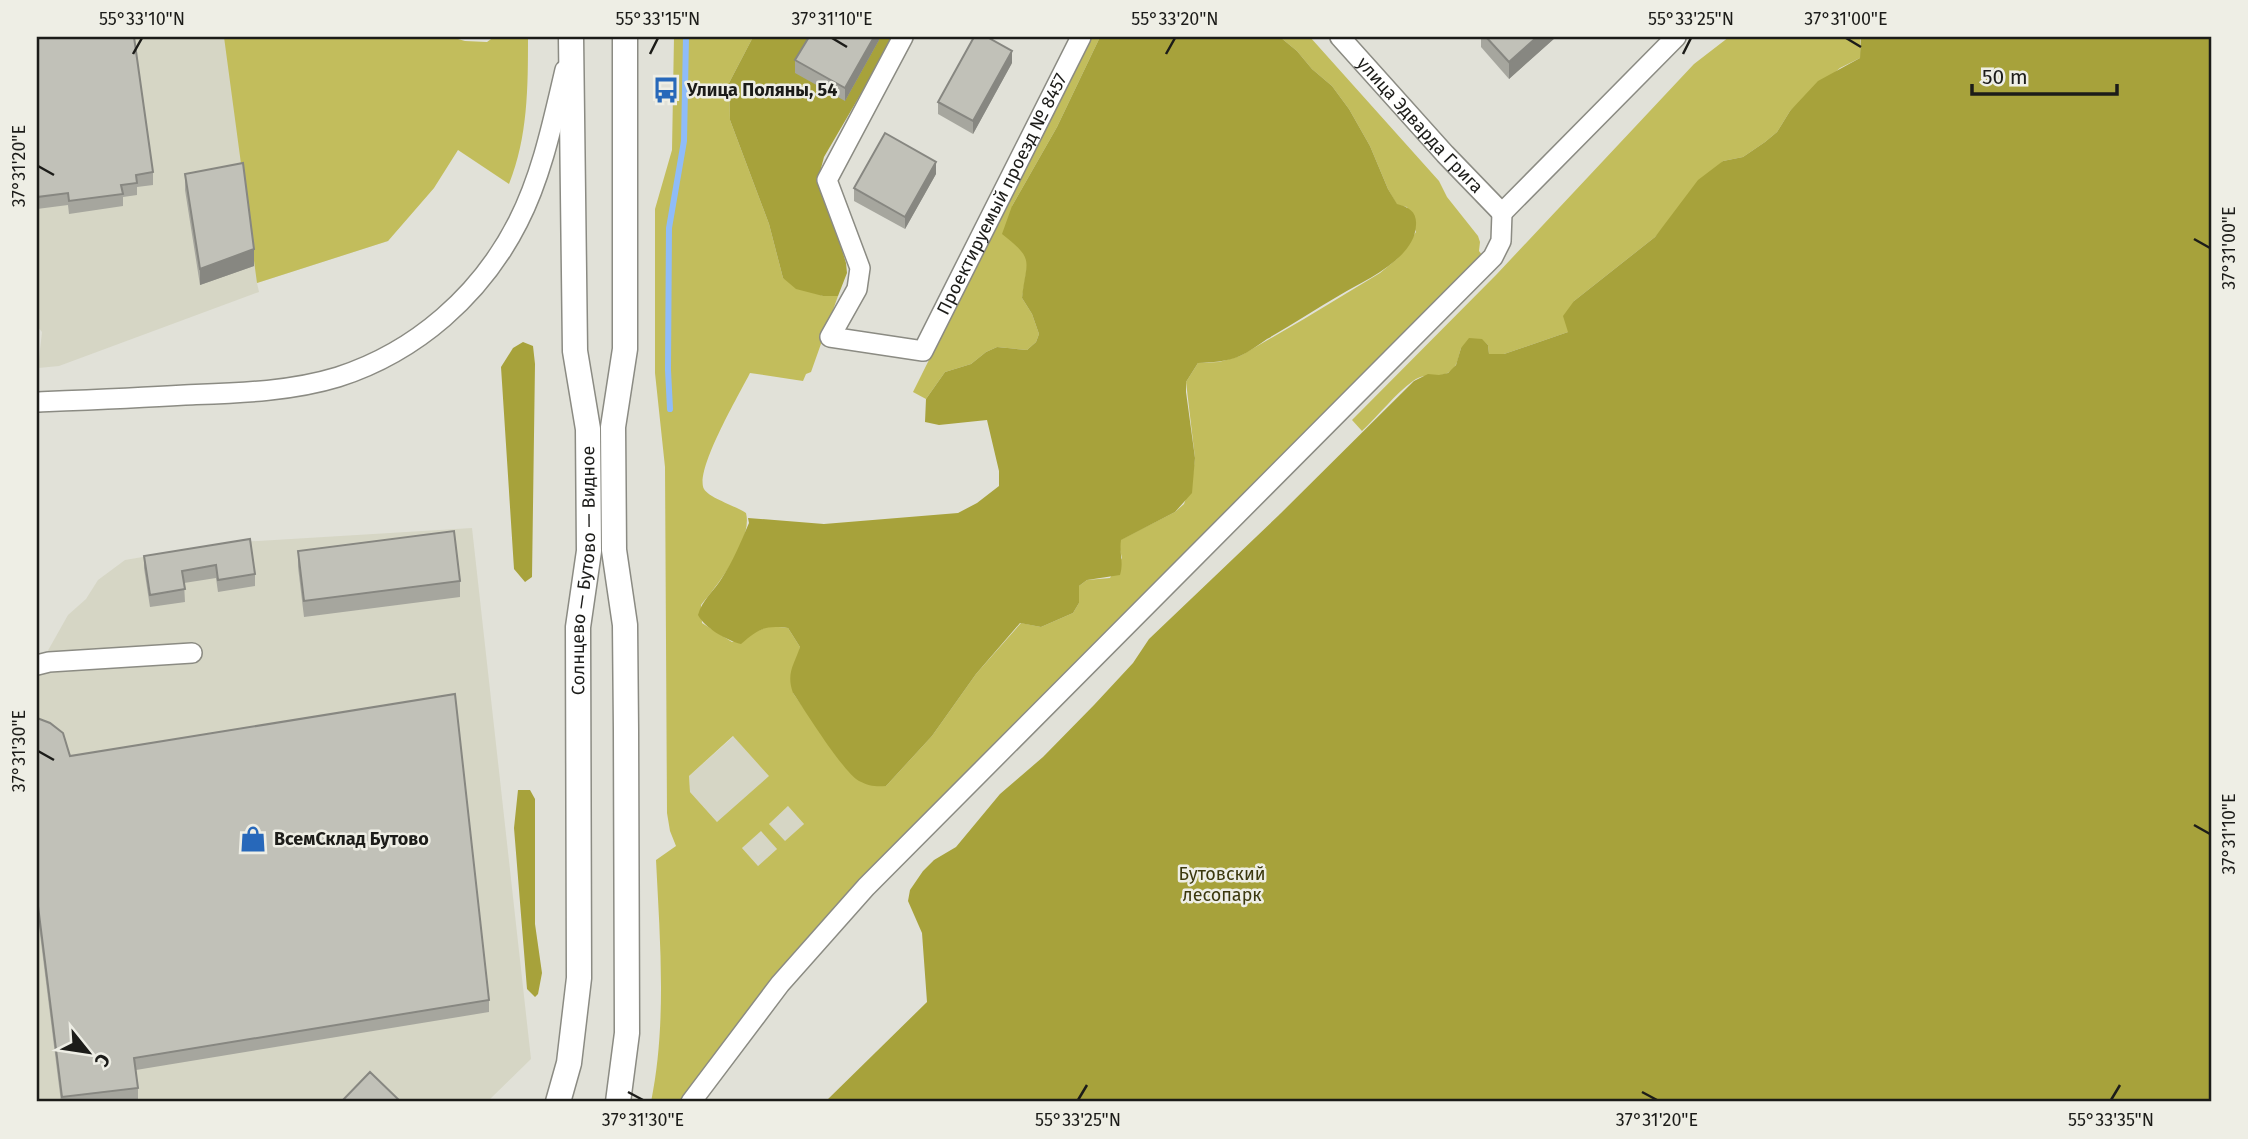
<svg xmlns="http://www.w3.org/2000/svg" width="2248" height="1139" font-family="'Fira Sans',sans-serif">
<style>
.built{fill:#d6d6c5}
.green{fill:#c2bd5c;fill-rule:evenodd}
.forest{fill:#a7a23b}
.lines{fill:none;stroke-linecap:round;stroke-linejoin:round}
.stream{stroke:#8fbcf8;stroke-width:6}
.minor-casing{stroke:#8b8b83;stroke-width:22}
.major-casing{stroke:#8b8b83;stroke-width:27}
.minor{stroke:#fff;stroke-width:19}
.major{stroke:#fff;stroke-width:24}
.wall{fill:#a6a69e}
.shaded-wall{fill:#878781}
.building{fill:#c1c1b8;stroke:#878781;stroke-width:2}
.ticks{fill:none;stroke:#1c1c19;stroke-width:2.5}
.labels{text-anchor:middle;stroke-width:5;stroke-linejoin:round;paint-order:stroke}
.poi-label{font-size:18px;font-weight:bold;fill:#1c1c19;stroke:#eeeee5;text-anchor:start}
.street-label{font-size:18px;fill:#1c1c19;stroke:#eeeee5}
.park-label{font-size:18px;fill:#3b380d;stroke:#eeeee5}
.neatline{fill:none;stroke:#1c1c19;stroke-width:2.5}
.ticks-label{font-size:18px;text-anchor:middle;fill:#1c1c19}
</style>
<rect width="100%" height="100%" fill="#e1e1d8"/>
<path class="built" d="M37,37H451L434,188L388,241L257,283L259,292L59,366L38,368L42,332L37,326Z
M472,528L531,1059L487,1102H37V670L68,615L86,599L98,580L125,560L225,543Z
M734,736L770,776L718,823L690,792L689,776Z
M788,806L804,824L785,842L769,824Z
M761,830L777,849L758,866L742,848Z"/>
<path class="green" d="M224,37H451L465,41L487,42L494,37H528C528,87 528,137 509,184L458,150L434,188L388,241L257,283Z
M674,37H753L729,83L730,120L769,224L783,278L823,296H838L811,372L806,374L803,381L750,373C740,393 694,471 704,489C709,498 736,506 746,513C753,540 718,585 701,605L702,623L732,642L769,626L788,628L800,647L793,693L819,730L886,786L932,736L976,674L1021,623L1041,627L1073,613L1079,603V586L1087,580L1110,578L1122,558L1120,550V540L1175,512L1184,504L1192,481L1195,458L1186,382L1198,363L1219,362L1240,356L1304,319L1380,273L1397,259L1416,232L1407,207L1397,205L1388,189L1370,146L1349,109L1332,86L1312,69L1297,51L1280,37H1310L1439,181L1447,197L1478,236L1480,242L1479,251L1482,255L1062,681L682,1102H651C667,1023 660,941 656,860L676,846L670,831L667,813L665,467L655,373V209L672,150ZM733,736L769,776L717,822L690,792L689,776ZM788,806L804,824L785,841L769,824ZM761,831L777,849L758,866L742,848Z
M1090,37H1100L1057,127L1012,206L1023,251L1028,262L1022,298L1032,314L1039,334L1036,342L1027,350L997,347L986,352L971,364L945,372L926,399L913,392Z
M1729,37H1861C1859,44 1862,51 1860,58L1840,68L1790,111L1777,132L1765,142L1743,157L1723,161L1655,237L1574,301L1568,332L1504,354L1489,355L1488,345L1481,339L1461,348C1458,357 1458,367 1449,372C1439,379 1427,371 1413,381C1395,394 1379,415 1362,431L1352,420L1496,275L1694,64Z"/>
<path class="forest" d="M753,37H894L824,157L820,172L823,186L846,263L847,273L838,296H823L796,289L783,278L769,224L730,120L729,83Z
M1100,37H1280L1297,51L1312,69L1332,86L1349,109L1370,146L1388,189L1397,204C1409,207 1417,212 1416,225C1415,259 1365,280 1340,295C1316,309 1292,325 1267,339C1258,345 1249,352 1240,356C1226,362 1212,362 1198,363L1186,382V392L1195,458L1192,493L1175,512L1121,540C1119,553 1124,562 1120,575L1087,580L1079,586V603L1073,613L1041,627L1020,623L976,674L932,736L886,786C876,787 869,786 859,781C843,772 806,712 793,693C786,673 794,665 800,647L788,628C765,625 758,629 741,644C726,640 705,628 698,615C702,600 714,591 722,578C733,561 741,542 749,523L748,518L824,524L958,513L977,503L999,486V471L987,420L939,425L925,422L926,399L945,372L971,364L986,352L997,347L1027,350L1036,342L1039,334L1032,314L1022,298C1026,259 1036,261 1002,234L1012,206L1057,127Z
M1861,37H2211V1102H825L927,1002L922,933L908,901L910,890L923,871L934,860L956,847L1000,794L1043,757L1094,705L1133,663L1149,639L1279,515L1414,381L1428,374L1439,375L1448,373L1456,365L1461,348L1469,338L1482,339L1488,345L1489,354H1504L1568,332L1563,316L1574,301L1655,237L1698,180L1723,161L1743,157L1765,142L1777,132L1790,111L1818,81L1860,58Z
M523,342L533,346L535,364L532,577L525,582L514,569L501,367L513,348Z
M518,790H530L535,799V924L542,973L538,994L535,997L527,989L514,828Z"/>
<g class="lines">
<path class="stream" d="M670,409L668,370L669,228L684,141L686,37"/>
<g class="minor-casing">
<g id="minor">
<path id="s1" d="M903,37L827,180L860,268L857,289L830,337L923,351L1081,37"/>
<path id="s2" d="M1340,37L1445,154L1502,213"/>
<path d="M1502,213L1676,37"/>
<path d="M37,402C86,400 136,398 185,395C236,393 289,392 338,377C416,352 481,295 518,222C542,175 553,121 565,70"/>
<path d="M37,665L49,662L192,653"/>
<path d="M691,1102L780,984L866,887L1493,257L1501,241L1502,213"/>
</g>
</g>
<g class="major-casing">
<g id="major">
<path id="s3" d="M558,1102L569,1063L579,978L578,627L589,551L588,429L575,351L571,37"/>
<path d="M618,1102L627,1033L626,730L625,625L614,550L613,427L625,349V37"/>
</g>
</g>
<use href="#minor" class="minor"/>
<use href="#major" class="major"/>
</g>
<path class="wall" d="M37,37L153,172V185L137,187V195L123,197V206L69,214L68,205L37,209Z
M879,37V40L845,101L795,73V60Z
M1481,37H1556L1509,79L1481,47Z
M1012,63L973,134L938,114V102Z
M185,174L254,266L200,285L185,190Z
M936,174L905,229L854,201V188Z
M250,539L255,574V586L218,592L216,578L184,583L185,602L150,607L144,568V556Z
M298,551L460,581V597L304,617L298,567Z
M37,718L70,756L489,1000V1012L136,1070L138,1088V1101L125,1102H61L37,910Z"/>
<path class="shaded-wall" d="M874,37H879V40L845,101V88Z
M1537,37H1556L1509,79V62Z
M1012,51V63L973,134V121Z
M936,162V174L905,229V217Z
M254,249V266L200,285V269Z"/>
<path class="building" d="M37,37H134L153,172L136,175L137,183L121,185L123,194L69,201L68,193L37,197Z
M809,37H874L845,88L795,60Z
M974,37H987L1012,51L973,121L938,102Z
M1486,37H1537L1509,62Z
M885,133L936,162L905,217L854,188Z
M243,163L254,249L200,269L185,174Z
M454,531L460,581L304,601L298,551Z
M250,539L255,574L218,580L216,565L182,571L185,589L150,595L144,556Z
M455,694L489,1000L134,1058L138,1088L62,1097L37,898V718L50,723L63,733L70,756Z
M370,1072L401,1102H341Z"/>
<path class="ticks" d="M832,38L847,47M1846,38L1861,47M133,54L142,38M650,54L658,38M1166,54L1175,38M1683,54L1691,38M38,166L54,175M2194,239L2210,248M38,751L54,760M2194,825L2210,834M628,1092L643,1100M1642,1092L1657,1100M1078,1100L1087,1085M2111,1100L2120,1085"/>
<defs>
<g id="bus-bare" transform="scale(2.1)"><path d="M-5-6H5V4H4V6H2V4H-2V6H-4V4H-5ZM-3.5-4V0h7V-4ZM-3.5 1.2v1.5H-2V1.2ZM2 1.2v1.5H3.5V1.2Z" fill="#2768ba" stroke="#eeeee5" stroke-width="2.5" paint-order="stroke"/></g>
<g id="shop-bare" transform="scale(2.1)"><path d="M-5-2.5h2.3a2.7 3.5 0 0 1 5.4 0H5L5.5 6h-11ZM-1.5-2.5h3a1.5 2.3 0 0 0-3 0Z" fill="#2768ba" stroke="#eeeee5" stroke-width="2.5" paint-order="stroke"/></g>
</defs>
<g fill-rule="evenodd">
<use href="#bus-bare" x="666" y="90"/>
<use href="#shop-bare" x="253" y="839"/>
</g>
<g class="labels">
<g class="poi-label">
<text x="687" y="96">Улица Поляны, 54</text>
<text x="274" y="845">ВсемСклад Бутово</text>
</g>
<g class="street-label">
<text dy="6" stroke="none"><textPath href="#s2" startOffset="119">улица Эдварда Грига</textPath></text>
<text dy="6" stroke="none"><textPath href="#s1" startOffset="602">Проектируемый проезд № 8457</textPath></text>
<text dy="6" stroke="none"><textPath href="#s3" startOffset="534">Солнцево — Бутово — Видное</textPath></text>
</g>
<g class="park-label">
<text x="1222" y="880">Бутовский<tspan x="1222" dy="21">лесопарк</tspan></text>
</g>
</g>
<rect width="2248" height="1139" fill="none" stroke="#eeeee5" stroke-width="77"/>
<g transform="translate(88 1052) rotate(120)" stroke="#eeeee5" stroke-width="5" paint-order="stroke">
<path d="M0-5L12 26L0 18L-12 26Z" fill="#1c1c19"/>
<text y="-10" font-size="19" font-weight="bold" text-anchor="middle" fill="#1c1c19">С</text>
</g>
<path d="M1972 84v10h145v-10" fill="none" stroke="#1c1c19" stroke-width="3.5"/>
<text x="1982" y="84" font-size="21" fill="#1c1c19" stroke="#eeeee5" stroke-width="5" paint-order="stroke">50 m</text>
<rect x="38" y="38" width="2172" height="1062" class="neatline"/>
<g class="ticks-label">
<text x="142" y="25">55°33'10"N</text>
<text x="658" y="25">55°33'15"N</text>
<text x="832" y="25">37°31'10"E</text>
<text x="1175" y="25">55°33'20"N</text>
<text x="1691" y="25">55°33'25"N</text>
<text x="1846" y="25">37°31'00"E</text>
<text transform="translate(19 166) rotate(-90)" y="6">37°31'20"E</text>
<text transform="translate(2229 248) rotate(-90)" y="6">37°31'00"E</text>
<text transform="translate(19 751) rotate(-90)" y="6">37°31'30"E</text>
<text transform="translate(2229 834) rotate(-90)" y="6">37°31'10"E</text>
<text x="643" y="1126">37°31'30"E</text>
<text x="1078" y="1126">55°33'25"N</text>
<text x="1657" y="1126">37°31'20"E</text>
<text x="2111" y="1126">55°33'35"N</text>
</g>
</svg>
